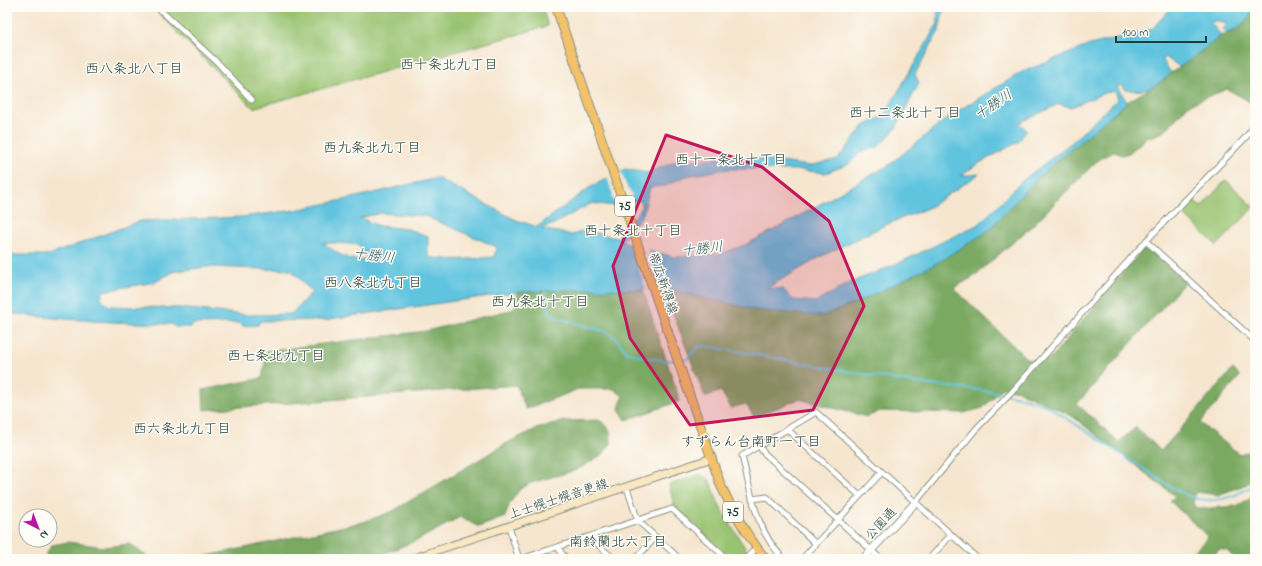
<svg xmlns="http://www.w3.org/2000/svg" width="1262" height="566" font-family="'Indie Flower','Klee One',sans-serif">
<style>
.green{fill:#98c370;stroke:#5c8052}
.forest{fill:#7aa962;stroke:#4c734b}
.water{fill:#61c4df;stroke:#40808a;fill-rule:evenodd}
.pier{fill:#f6e6cf}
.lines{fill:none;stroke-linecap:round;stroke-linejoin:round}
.stream{stroke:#61c4df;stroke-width:2}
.minor-casing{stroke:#8a9282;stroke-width:7}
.tertiary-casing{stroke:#8a9282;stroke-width:9}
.secondary-casing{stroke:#8a9282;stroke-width:9}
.primary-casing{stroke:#8a9282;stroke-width:10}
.minor{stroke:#fff;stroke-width:5}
.tertiary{stroke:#fff;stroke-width:7}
.secondary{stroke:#fae7c3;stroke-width:7}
.primary{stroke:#f3c26a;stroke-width:8}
.marked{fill:#c2185b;fill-opacity:0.2;stroke:#c2185b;stroke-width:3;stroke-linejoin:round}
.labels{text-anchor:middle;stroke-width:3;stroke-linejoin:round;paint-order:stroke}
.shield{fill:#fdfcf7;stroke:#62766e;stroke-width:1}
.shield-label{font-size:12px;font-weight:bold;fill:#1f3d34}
.street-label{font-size:13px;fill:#1f3d34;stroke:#fdfcf7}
.neighbourhood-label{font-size:14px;fill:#1f3d34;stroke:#fdfcf7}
.water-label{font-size:14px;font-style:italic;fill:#305f5f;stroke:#fdfcf7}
</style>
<rect width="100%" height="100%" fill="#fdfcf7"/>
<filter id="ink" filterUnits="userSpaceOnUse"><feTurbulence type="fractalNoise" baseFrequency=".025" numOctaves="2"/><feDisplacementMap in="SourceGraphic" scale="8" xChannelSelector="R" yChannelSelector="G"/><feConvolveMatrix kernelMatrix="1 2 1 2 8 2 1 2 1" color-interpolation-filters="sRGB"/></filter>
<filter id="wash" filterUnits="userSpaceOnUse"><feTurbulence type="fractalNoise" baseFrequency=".012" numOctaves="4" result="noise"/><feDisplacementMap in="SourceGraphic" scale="16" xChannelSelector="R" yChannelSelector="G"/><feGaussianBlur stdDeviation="0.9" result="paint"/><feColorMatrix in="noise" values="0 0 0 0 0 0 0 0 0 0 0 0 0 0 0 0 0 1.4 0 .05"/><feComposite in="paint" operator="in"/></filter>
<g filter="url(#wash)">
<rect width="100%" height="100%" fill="#f6e6cf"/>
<path class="green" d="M152,7H542L548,26L253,108Z
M1226,180L1254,207L1217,246L1180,211L1191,199L1201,207Z
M700,474L709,479L720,507L747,551L740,559H731L674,505L669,485Z"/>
<path class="forest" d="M1254,7H1255V105L1227,89L1188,105L1165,131L1145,139L1129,153L1121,155L1113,151L1096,162L1033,225L973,277L954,288L1028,360L1051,358L1141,251L1148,249L1185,282L1077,404L1119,442L1136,427L1161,451L1233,369L1240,376L1200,423L1239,454L1255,450V478L1247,484L1218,495L1196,492L1193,503L1199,509L1236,506L1255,496V559H1236L1227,551L1220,549L1210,559H1187L1208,537L1170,501L1175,496L1072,416L1019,391L1003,388L983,408L964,413L880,411L867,417L799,399L754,417L746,404L731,408L721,391L705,397L664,290H672L822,316L860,301L937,263L988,231L1037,178L1127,102L1162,81L1171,73L1216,40C1224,32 1229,35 1236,30C1243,26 1251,14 1254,7Z
M594,289L643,290L680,401L626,420L619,409L623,396L614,389H579L526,409L516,385L204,410L203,390L262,378L267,351L426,331L514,309L518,292Z
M598,420C610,425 611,431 611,444L603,454L577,470L531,483L520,489L510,503L505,517L479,527L460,517L420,539L371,559H194L363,522L391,512L507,443L536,429L564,421Z
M68,542L104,547L130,544L143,554L154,559H43L52,545Z"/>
<path class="water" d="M937,7H944L939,31L915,74L919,83L896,128L877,148L863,150L849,164L826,173L797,170L728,169L686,176L665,186L650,187L643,214L621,242L674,257L720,254L747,244L785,224L889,165L951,115L1022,72L1090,45L1152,29L1172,7H1254L1250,16L1236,30L1227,33L1223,29L1227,25C1222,21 1216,19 1211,23L1221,35L1216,40L1180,67L1165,57L1162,59L1171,73C1157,86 1146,93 1126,90L1122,85L1117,86L1127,102L1037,178L988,231L937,263L860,301L822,316L756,310L672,290L594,289L518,292L330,319L329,320L260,321L258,325L243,326L240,323L193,324L191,327H175L172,324C117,323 62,320 7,313V255H49L140,221L242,217L295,210L348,199L437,178L514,219L537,227L589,188L625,169L647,173L674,162L737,156L809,166L838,159L864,126L884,116L938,23ZM1115,91L1118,99L1071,143L1022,181L979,224L901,262L852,282L816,302L793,300L783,289L767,288L822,256L885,225L930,207L979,174L961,176L976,165L1018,142L1027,130L1019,123L1059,104L1071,107L1104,93ZM634,201H642L641,209L617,238L585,230L573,235L541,229L554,224L592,203L614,206ZM381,213L425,216L497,247L494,257C472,259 449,261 428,257V236L408,229L379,226L360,218ZM322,243H339L359,245L368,258C352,266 336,251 322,243ZM208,267L291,270L312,292L291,314L247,315L179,308L109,306L101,298L103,291L155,282L175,271Z"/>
<path class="pier" d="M620,169L628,190L630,191L632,196L630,198L632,204L618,207L612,197L613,195L607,176Z
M630,242L647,247L662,292H647Z"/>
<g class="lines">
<path class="stream" d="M545,288C546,300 545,310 555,317L607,332L616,338L627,353L666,361L676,360
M680,360H686L698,347L705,346C775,357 845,372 915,383C960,389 1007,389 1049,407C1081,427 1112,449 1144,469C1159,479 1180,495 1198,499C1219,503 1238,496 1255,484"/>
</g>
</g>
<g filter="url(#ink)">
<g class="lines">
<g class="minor-casing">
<path id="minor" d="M157,7L218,63L252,100
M1146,241L1255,341
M787,429L860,496
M759,445L763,452L881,559
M627,488L638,521L680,559
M752,499L767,497L816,544
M915,503L976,429L1011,393L1146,241L1246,137L1255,125
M509,527L519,559
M593,535L595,542L614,559
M558,547L562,554L567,559
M521,559L672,509L727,559
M635,559L656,537
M746,559L756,548
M784,559C756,532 751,493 742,456L816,412L978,559
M802,559L882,472
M929,559L951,535"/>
</g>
<g class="tertiary-casing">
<path id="tertiary" d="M863,559L915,503"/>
</g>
<g class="secondary-casing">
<path id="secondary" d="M411,559L712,458"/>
</g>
<g class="primary-casing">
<path id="primary" d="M556,7L721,486C734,513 747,537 766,559"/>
</g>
<use href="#minor" class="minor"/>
<use href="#tertiary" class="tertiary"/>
<use href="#secondary" class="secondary"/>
<use href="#primary" class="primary"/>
</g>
</g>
<path class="marked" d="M666,135L762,167L829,221L864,306L813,410L690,425L630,338L613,266Z"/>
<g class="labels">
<g class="shield">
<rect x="615" y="196" width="20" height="20" rx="3"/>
<rect x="723" y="502" width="20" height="20" rx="3"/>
</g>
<g class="shield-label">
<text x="625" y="210">75</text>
<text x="733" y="516">75</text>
</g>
<g class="street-label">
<text transform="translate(664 283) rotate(71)" y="5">帯広新得線</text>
<text transform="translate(558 498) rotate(-18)" y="5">上士幌士幌音更線</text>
<text transform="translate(880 523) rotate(-47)" y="5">公園通</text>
</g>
<g class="neighbourhood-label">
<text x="449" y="69">西十条北九丁目</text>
<text x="134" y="73">西八条北八丁目</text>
<text x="905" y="117">西十二条北十丁目</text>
<text x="372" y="152">西九条北九丁目</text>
<text x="731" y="164">西十一条北十丁目</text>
<text x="633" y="235">西十条北十丁目</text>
<text x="373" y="287">西八条北九丁目</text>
<text x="540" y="306">西九条北十丁目</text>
<text x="276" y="360">西七条北九丁目</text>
<text x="182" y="433">西六条北九丁目</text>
<text x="751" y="446">すずらん台南町一丁目</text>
<text x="618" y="546">南鈴蘭北六丁目</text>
</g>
<g class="water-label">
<text transform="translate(993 104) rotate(-34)" y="5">十勝川</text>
<text transform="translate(702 248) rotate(-6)" y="5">十勝川</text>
<text transform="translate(374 255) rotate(6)" y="5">十勝川</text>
</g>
</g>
<rect width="1262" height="566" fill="none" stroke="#fdfcf7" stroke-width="24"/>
<g transform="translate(38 528) rotate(138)"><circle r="19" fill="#fdfcf7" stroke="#a4b0a9"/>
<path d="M0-3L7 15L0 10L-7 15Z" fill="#b5179e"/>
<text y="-6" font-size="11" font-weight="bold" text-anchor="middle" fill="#1f3d34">N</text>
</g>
<path d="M1116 36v6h90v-6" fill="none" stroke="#1f3d34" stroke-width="2"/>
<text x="1122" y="36" font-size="12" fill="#1f3d34" stroke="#fdfcf7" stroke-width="3" paint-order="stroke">100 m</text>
</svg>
